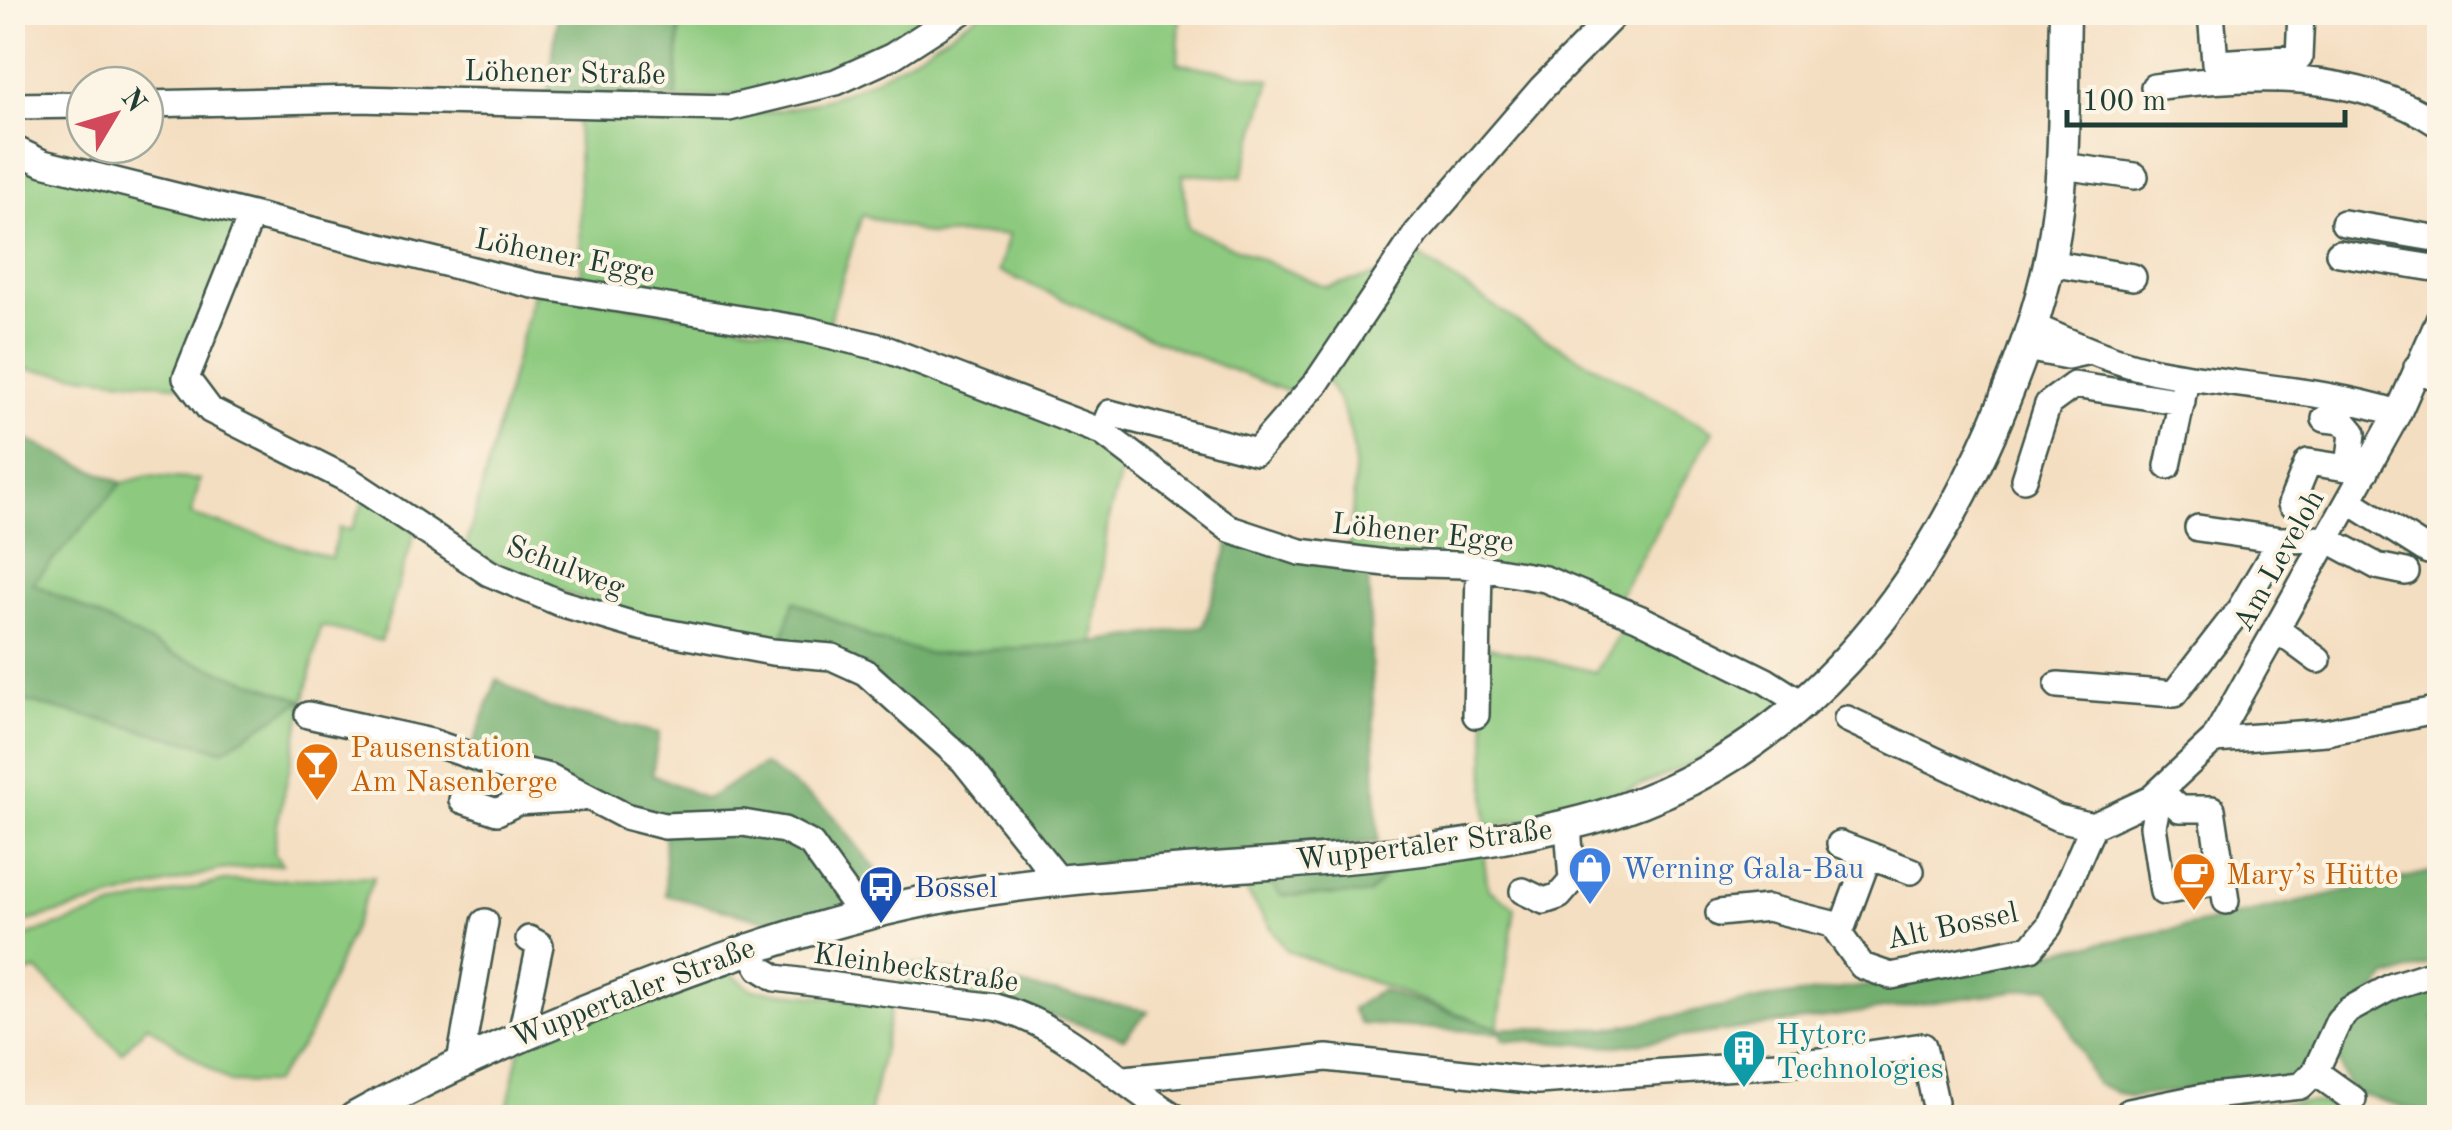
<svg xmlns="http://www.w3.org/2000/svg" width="2452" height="1130" font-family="'Old Standard TT',serif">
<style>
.green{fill:#8dca7f;stroke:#56845a;stroke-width:2.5}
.forest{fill:#72ae6e;stroke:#487651;stroke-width:2.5}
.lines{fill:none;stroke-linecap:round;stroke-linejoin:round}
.minor-casing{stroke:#3f5549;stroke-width:30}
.major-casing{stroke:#3f5549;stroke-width:35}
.minor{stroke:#fff;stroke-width:25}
.major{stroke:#fff;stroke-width:30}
.labels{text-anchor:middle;stroke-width:8;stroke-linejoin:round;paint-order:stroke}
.street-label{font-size:30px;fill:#1f3d34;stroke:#fcf5e5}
.food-label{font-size:30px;fill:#c56008;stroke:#fcf5e5;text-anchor:start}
.shop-label{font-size:30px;fill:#366cbe;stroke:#fcf5e5;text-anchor:start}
.transit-label{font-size:30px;fill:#164399;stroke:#fcf5e5;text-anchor:start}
.culture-label{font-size:30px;fill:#0d838f;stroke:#fcf5e5;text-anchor:start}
</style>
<rect width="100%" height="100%" fill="#fcf5e5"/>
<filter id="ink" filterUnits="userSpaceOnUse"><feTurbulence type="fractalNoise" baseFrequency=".01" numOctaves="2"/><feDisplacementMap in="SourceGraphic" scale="20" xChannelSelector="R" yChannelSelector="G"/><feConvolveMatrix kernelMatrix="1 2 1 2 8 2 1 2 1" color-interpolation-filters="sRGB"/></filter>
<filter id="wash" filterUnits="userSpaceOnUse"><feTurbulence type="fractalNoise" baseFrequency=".0048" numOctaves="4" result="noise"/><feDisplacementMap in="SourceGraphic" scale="40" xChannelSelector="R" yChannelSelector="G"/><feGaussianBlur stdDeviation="2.25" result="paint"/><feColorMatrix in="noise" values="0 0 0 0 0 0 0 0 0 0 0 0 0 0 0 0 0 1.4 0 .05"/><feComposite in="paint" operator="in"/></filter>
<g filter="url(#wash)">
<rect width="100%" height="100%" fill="#f4dec1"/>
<path class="green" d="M680,13H940C850,70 784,97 676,99Z
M980,13H1180L1178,63L1271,80L1242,177L1183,174L1188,228L1325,287L1387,273L1299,396L1162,343L999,271L1009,234L931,235L862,215L827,328L582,288L577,114C663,116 759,126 842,93C892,74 936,42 980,13Z
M12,154L243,221L182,386L13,368Z
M1412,252L1533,332L1713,431L1616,601L1348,552C1354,487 1366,437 1326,380Z
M534,290L830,339L985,389L1126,456L1108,519L1094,643L931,654L876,640L794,601L780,647L643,625L465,551Z
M148,476L200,480L191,515L331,558L339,528L351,530L367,495L415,532L381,641L321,626L277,825L274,853L282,864L219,870L13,925V698L222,750L302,700L175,655L32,583L122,483Z
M1628,620L1781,696L1784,706C1695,774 1595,807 1486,827L1485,646L1596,672Z
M1483,852L1488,889L1515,907L1498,1028L1287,951L1235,875L1394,866Z
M374,877L308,1037L273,1083L230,1082L147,1025L122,1053L37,970L13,977V940L119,906L224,881Z
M727,970L751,989L892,1004L869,1117L505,1118L521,1044Z
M2317,1102L2387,1117L2153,1118L2203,1105Z"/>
<path class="forest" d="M558,13H680L676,99L548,93Z
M13,368L23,370L22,438L122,483L33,583L175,655L303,700L223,750L13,698Z
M1232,536L1368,568L1378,842L1056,867L867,667L780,647L794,601L876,640L931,654L1094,643L1203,626Z
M497,679L545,707L659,733L652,774L706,799L764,765L828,810L896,894L796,922L760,919L666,895L664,826L472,748Z
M1394,866L1369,894L1281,896L1262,872Z
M2439,870V962L2386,978L2307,1076L2131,1097L2096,1084L2049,986L1617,1046L1503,1040L1502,1033L1361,1024L1352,1009L1381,990L1498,1028L1606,1029L1769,998L1875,985L2181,928Z
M907,962L1148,1011L1124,1038L1026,1008L899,990Z
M2439,982V1015L2434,1018L2439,1021V1117L2351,1092L2337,1058L2359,1014Z"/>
</g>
<g filter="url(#ink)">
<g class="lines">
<g class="minor-casing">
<path id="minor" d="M2211,12L2215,63L2299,58L2301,12
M2154,87C2249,74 2355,69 2440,125
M145,104L358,99L729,108L836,82L891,57L961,12
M12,106L85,105
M12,148L43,163L533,285L808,330L883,348L1102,432L1230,529L1300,552L1386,563L1463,565L1545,579L1639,618L1766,681L1804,705
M2062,166L2135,176
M251,216L186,378L210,410L349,480L489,573L560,603L644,628L772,652L832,657L865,672L963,760L1059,880
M2344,223L2440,239
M2339,253L2440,269
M2049,263L2133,277
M2032,326C2073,343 2111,362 2155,371C2236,387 2318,388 2398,413
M2026,348L2067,356L2085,352
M2417,367L2440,380
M2325,419L2343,421L2353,433L2349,468
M1102,432L1110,413L1256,452L1317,382L1417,233L1542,88L1617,12
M2168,466L2185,385
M2024,479L2048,404L2074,385L2182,402
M2349,501L2428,551
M2291,504L2308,462L2366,471
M2198,528L2281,540
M2276,629L2318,660
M2058,685L2174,694L2240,609L2281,540L2327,539L2377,566L2406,572
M308,715L431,742L500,766L550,777L625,816L664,826L743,823L784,830L811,844L861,914
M1476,715L1479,568
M1847,719L2058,818L2093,826L2151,799L2214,740L2326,732L2440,709
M2214,740L2398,413L2440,318
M2160,791L2153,826L2163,892L2223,880
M2160,791L2180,809H2212L2226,901
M462,800L497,812L517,802L582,798
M1840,844L1911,871
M1523,891L1544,901L1559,896L1572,881L1568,825
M1719,913L1768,908L1832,924L1862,966L1891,976L2031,948L2049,926L2093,826
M1840,933L1869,855
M748,947L760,968L776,978L995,1007C1067,1026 1114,1080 1177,1118
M521,1034L540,945L529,939
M460,1062L485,922
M2315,1072L2353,1099
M1125,1079L1327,1058L1538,1081L1821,1061L1923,1046L1935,1102
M2126,1118L2129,1112L2203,1097L2301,1086L2315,1072L2339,1020L2349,1010L2393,986L2440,971"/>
</g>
<g class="major-casing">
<path id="major" d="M354,1118C446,1067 539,1027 637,990C745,949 853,912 968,893C1164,861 1368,871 1562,826C1775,778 1909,620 1993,428C2017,371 2039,314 2051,254C2067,174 2063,93 2065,12"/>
</g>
<use href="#minor" class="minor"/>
<use href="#major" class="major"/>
</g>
</g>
<defs>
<g id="bar-pin" transform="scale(2.25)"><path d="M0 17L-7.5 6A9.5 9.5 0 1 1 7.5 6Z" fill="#e8710a" stroke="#fcf5e5"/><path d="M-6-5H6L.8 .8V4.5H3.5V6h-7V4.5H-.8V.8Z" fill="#fff"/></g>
<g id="shop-pin" transform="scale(2.25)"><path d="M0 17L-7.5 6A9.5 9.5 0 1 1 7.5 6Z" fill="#3f7fe0" stroke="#fcf5e5"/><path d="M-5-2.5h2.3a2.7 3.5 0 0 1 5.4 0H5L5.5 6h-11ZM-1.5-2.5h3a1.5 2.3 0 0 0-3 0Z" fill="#fff"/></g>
<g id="cafe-pin" transform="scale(2.25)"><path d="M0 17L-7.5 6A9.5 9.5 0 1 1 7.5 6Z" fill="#e8710a" stroke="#fcf5e5"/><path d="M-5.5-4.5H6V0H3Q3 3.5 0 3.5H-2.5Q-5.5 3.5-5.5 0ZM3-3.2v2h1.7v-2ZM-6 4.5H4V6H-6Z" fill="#fff"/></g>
<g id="bus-pin" transform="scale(2.25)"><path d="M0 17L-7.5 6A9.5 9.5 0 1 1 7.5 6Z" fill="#1a4fb4" stroke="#fcf5e5"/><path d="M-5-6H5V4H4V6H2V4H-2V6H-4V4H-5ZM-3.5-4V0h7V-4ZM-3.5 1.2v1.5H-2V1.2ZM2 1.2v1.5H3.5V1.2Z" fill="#fff"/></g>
<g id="building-pin" transform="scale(2.25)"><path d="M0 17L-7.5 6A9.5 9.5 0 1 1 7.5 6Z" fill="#0f9aa8" stroke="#fcf5e5"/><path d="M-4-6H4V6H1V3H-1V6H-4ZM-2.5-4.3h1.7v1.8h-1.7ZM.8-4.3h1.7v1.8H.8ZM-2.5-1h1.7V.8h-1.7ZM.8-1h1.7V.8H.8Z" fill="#fff"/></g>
</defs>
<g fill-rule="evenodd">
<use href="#bar-pin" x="317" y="764"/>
<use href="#shop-pin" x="1590" y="868"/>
<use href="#cafe-pin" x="2194" y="874"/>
<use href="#bus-pin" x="881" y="887"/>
<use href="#building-pin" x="1744" y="1051"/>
</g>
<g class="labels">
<g class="street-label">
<text transform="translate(565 72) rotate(1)" y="10">Löhener Straße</text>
<text transform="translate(565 255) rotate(11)" y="10">Löhener Egge</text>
<text transform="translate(1423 532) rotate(6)" y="10">Löhener Egge</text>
<text transform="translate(2278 560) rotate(-61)" y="10">Am Leveloh</text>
<text transform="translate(566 566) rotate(21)" y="10">Schulweg</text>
<text transform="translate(1424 844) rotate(-7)" y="10">Wuppertaler Straße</text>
<text transform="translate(1952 925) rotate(-12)" y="10">Alt Bossel</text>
<text transform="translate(916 967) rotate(8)" y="10">Kleinbeckstraße</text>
<text transform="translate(633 992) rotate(-21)" y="10">Wuppertaler Straße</text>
</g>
<g class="food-label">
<text x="350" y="757">Pausenstation<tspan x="350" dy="34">Am Nasenberge</tspan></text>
<text x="2226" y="884">Mary’s Hütte</text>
</g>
<g class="shop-label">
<text x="1622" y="878">Werning Gala-Bau</text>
</g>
<g class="transit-label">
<text x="914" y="897">Bossel</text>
</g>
<g class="culture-label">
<text x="1776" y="1044">Hytorc<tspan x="1776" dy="34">Technologies</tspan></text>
</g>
</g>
<rect width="2452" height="1130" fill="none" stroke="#fcf5e5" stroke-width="50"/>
<g transform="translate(115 115) rotate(52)"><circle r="48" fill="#fcf5e5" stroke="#a4ab9e" stroke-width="2.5"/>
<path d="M0-8L18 38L0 25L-18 38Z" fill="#d1495b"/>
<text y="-15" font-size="28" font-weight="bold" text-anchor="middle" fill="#1f3d34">N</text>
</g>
<path d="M2067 110v15h278v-15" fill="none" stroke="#1f3d34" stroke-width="5"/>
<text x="2082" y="110" font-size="30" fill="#1f3d34" stroke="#fcf5e5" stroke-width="8" paint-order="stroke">100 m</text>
</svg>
